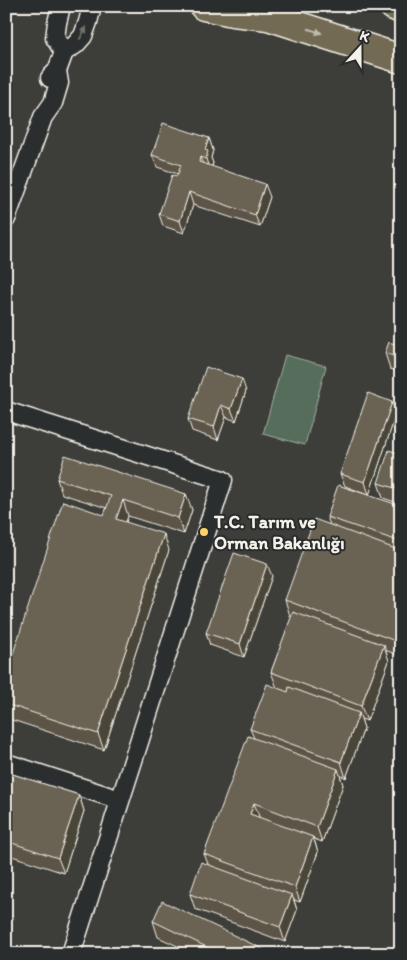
<svg xmlns="http://www.w3.org/2000/svg" width="407" height="960" viewBox="0 0 407 960" font-family="Itim,sans-serif">
	<style>
		.green { fill: #556d5a; stroke: #a4afa1 }
		.lines { fill: none; stroke-linecap: round; stroke-linejoin: round }
		.minor-casing { stroke: #f4f1e8; stroke-width: 21 }
		.trunk-casing { stroke: #f4f1e8; stroke-width: 31 }
		.minor { stroke: #2a2d2e; stroke-width: 18 }
		.trunk { stroke: #736b52; stroke-width: 28 }
		.wall { fill: #5b5447; stroke: #f4f1e8 }
		.shaded-wall { fill: #4a4539; stroke: #f4f1e8 }
		.building { fill: #6a6252; stroke: #f4f1e8 }
		.oneway { fill: #c0bbac }
		.oneway2 { fill: #71726f }
		.poi-dot { fill: #ffd166; stroke: #2a2d2e; stroke-width: 2 }
		.labels { text-anchor: middle; dominant-baseline: central; stroke-width: 4; stroke-linejoin: round; paint-order: stroke }
		.poi-label { font-size: 18px; font-weight: bold; fill: #f4f1e8; stroke: #2a2d2e; text-anchor: start }
	</style>
	<rect width="100%" height="100%" fill="#3d3d39"/>
	<filter id="ink" filterUnits="userSpaceOnUse"><feTurbulence type="fractalNoise" baseFrequency=".02" numOctaves="2"/><feDisplacementMap in="SourceGraphic" scale="10" xChannelSelector="R" yChannelSelector="G"/><feConvolveMatrix kernelMatrix="1 2 1 2 8 2 1 2 1" color-interpolation-filters="sRGB"/></filter>
	<g filter="url(#ink)">
		<path class="green" d="M285,355L326,366L305,445L263,434Z"/>
		<g class="lines">
			<defs>
				<path id="minor" d="M61,6L57,23L55,38L64,52
					M50,78L57,71L64,52L75,45L83,36L88,22L92,6
					M6,219L43,117L53,103L59,83L57,71
					M6,411L223,480L71,954
					M6,763L120,800"/>
				<path id="trunk" d="M204,6L233,12L268,16
					M250,6L268,16L401,59
					M394,6L401,9"/>
			</defs>
			<use href="#minor" class="minor-casing"/>
			<use href="#trunk" class="trunk-casing"/>
			<use href="#minor" class="minor"/>
			<use href="#trunk" class="trunk"/>
		</g>
		<path class="wall" d="M209,138L213,150L211,158L213,163L212,167L270,197L260,227L193,205L184,233L163,226L159,214L178,174L157,167L152,155Z
			M401,318V335L398,327Z
			M401,338V372L390,369L385,353L398,345Z
			M246,391L236,421L226,417L218,440L192,431L188,419Z
			M396,414L369,495L345,486L340,474Z
			M401,454V504L383,498L378,483Z
			M57,479L186,494L192,510L184,534L128,516L126,522L169,550L104,750L6,718V675L104,515L107,508L62,494Z
			M401,506V656L385,650L389,661L367,721L361,719L364,728L346,778L340,775L343,785L322,842L314,839L318,852L300,902L294,900L297,910L285,942L195,909L190,894L208,864L204,854L254,738L250,729L277,688L271,672L292,616H290L285,600L330,525L327,517Z
			M272,576L244,657L210,645L206,633Z
			M6,772L79,795L84,811L64,873L6,854Z
			M153,921L273,954H195L158,937Z"/>
		<path class="shaded-wall" d="M209,138L213,150L211,158L213,163L210,171L206,159L205,150Z
			M200,157L205,169L199,162Z
			M265,184L270,197L260,227L255,215Z
			M189,192L193,205L184,233L180,221Z
			M242,379L246,391L236,421L231,409Z
			M392,402L396,414L369,495L365,482Z
			M221,405L226,417L218,440L214,427Z
			M186,494L192,510L184,534L178,518Z
			M123,500L128,516L122,534L116,519Z
			M164,534L169,550L104,750L98,734Z
			M267,564L272,576L244,657L240,644Z
			M384,645L389,661L367,721L361,706Z
			M359,713L364,728L346,778L341,762Z
			M338,769L343,785L322,842L317,827Z
			M79,795L84,811L64,873L58,858Z
			M254,803L260,819L250,814Z
			M313,837L318,852L300,902L295,887Z
			M292,895L297,910L285,942L280,927Z"/>
		<path class="building" d="M163,123L209,138L205,150L208,151L206,159L200,157L199,162L265,184L255,215L189,192L180,221L159,214L172,175L177,176L181,165L152,155Z
			M401,318V328L398,327Z
			M401,338V359L385,353L389,342L398,345Z
			M206,367L242,379L231,409L221,405L214,427L188,419Z
			M368,393L392,402L365,482L340,474Z
			M389,450L401,454V490L378,483Z
			M65,455L186,494L178,518L123,500L116,519L164,534L98,734L6,704V675L63,501L104,515L111,496L57,479Z
			M338,485L401,506V542L327,517Z
			M314,519L401,551V643L285,600Z
			M234,553L267,564L240,644L206,633Z
			M293,612L384,645L361,706L271,672Z
			M267,684L288,692L289,687L359,713L341,762L250,729Z
			M248,736L338,769L317,827L254,803L250,814L313,837L295,887L204,854Z
			M6,772L79,795L58,858L6,841Z
			M201,862L292,895L280,927L190,894Z
			M162,901L273,954H221L153,921Z"/>
		<defs><path id="oneway-solid" d="M-6-.8H1V-3.2L6.5 0L1 3.2V.8H-6Z" transform="scale(1.25)"/></defs>
		<use class="oneway" href="#oneway-solid" transform="translate(315 31) rotate(18)"/>
		<use class="oneway2" href="#oneway-solid" transform="translate(83 33) rotate(-62)"/>
	</g>
	<circle class="poi-dot" cx="204" cy="532" r="5"/>
	<g class="labels">
		<g class="poi-label">
			<text x="214" y="522">T.C. Tarım ve<tspan x="214" dy="21">Orman Bakanlığı</tspan></text>
		</g>
	</g>
	<rect width="407" height="960" fill="none" stroke="#2a2d2e" stroke-width="25"/>
	<rect x="12" y="12" width="382" height="935" fill="none" stroke="#f4f1e8" stroke-width="2" filter="url(#ink)"/>
	<g transform="translate(360 48) rotate(21)" stroke="#2a2d2e" stroke-width="4" paint-order="stroke">
	<path d="M0-4L9 19L0 12L-9 19Z" fill="#f4f1e8"/>
	<text y="-8" font-size="14" font-weight="bold" text-anchor="middle" fill="#f4f1e8">K</text>
	</g>
</svg>
